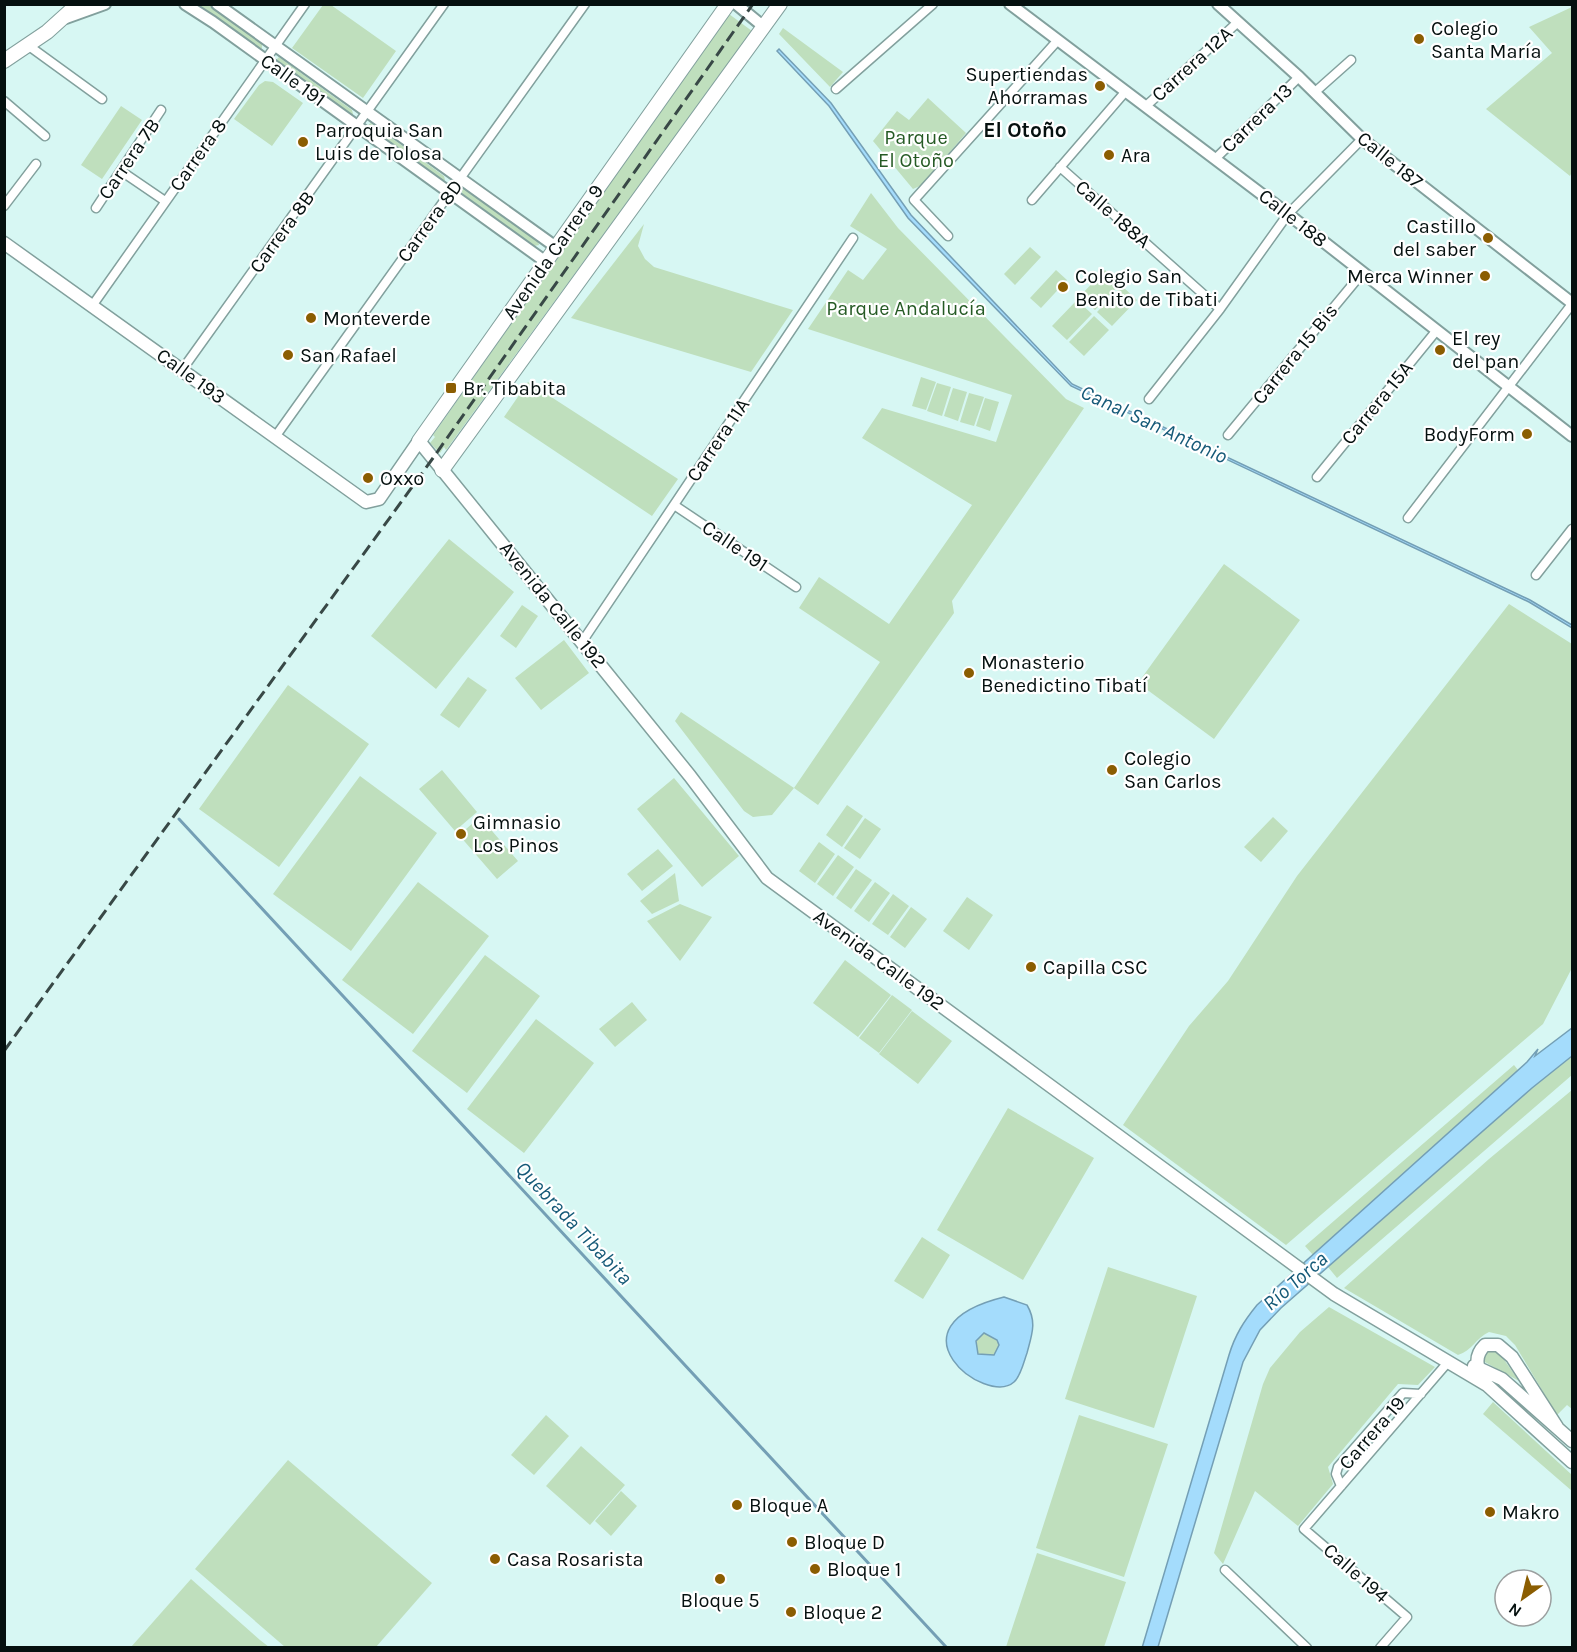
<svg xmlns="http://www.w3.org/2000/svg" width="1577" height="1652" viewBox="0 0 1577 1652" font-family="Karla,sans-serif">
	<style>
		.green { fill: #bfdfbd }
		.water { fill: #a4dcfc; stroke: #749fb5; stroke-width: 1.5; fill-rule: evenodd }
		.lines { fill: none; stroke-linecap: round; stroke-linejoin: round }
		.stream { stroke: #749fb5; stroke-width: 3 }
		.minor-casing { stroke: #82a09d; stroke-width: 11 }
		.tertiary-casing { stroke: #82a09d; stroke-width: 14 }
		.secondary-casing { stroke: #82a09d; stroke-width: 15 }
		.primary-casing { stroke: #82a09d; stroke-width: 16 }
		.minor { stroke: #fff; stroke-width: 8 }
		.tertiary { stroke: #fff; stroke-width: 10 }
		.secondary { stroke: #fff; stroke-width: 12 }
		.primary { stroke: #fff; stroke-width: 14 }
		.rail { stroke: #384846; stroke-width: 3; stroke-dasharray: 12 6; stroke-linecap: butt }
		.poi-dot { fill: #8b5d01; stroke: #fff; stroke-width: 2 }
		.labels { text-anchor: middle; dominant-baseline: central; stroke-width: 4.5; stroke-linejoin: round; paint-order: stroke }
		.poi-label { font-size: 20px; fill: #05100f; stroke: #fff; text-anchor: start }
		.street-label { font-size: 20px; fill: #05100f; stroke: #fff }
		.park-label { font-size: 20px; fill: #255a24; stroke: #fff }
		.neighbourhood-label { font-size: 21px; font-weight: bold; fill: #05100f; stroke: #fff }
		.water-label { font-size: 21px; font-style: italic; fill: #165a78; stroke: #fff }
	</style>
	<rect width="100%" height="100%" fill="#d7f7f3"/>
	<path class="green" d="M192,5H209L262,43V48L260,50Z
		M331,5L396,51L363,98L292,48L323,5Z
		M1572,7V172L1570,176L1486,109L1552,53L1529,27Z
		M729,14L752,31L446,450L444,447L440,453L430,443L435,437L433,435Z
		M783,28L843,72L830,87L779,34Z
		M279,57L352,110L353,114L351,116L278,63L276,60Z
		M265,81L273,82L303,103L272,146L234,119L259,85Z
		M928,98L966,133L922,185L913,189L873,141L897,111L909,120Z
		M121,106L142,120L102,179L81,165Z
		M371,123L444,176L445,180L442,181L370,129L368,125Z
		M464,188L538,241L539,245L534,246L463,194L461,191Z
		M871,193L898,228L1066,399L1084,408L952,601L954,613L818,805L794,788L772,815L753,817L744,811L675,721L681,712L794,788L880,662L799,608L819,577L889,624L972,505L862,438L882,408L996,442L1012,395L808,329L848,270L863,280L887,249L850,226Z
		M644,224L638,246L645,259L654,267L793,310L751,372L571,318Z
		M1030,247L1041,257L1015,285L1004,274Z
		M1056,270L1067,280L1041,308L1030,298Z
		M1105,270L1120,284L1095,310L1080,296Z
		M1122,286L1137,300L1112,326L1097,312Z
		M1077,300L1092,314L1067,340L1052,326Z
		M1094,316L1109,330L1084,356L1069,342Z
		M921,377L936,382L926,410L912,406Z
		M528,382L678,479L652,516L504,417Z
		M937,383L951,387L942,416L927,411Z
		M953,388L967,392L958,421L944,416Z
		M969,393L984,397L974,426L960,422Z
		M985,398L999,402L990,431L976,426Z
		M449,539L514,592L436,689L371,636Z
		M1224,564L1300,620L1214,739L1138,683Z
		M1509,604L1572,644V968L1543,1024L1286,1245L1123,1125L1189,1026L1228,981L1297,876Z
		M522,605L538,616L516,648L500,636Z
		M564,640L589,673L541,710L515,678Z
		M468,677L487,690L459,728L440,715Z
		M288,685L369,744L279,867L199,809Z
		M442,770L477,812L455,831L419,789Z
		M360,776L437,833L351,951L273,894Z
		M674,778L739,856L702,887L637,809Z
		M847,805L863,816L842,847L826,835Z
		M480,817L518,861L497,879L459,835Z
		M1273,817L1288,831L1261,862L1244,847Z
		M865,818L881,829L860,859L844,848Z
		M819,842L835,854L815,883L799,871Z
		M658,849L673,866L642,891L627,874Z
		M838,855L854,867L833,896L817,884Z
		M856,869L872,880L851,909L836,898Z
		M675,873L679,901L652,914L640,901Z
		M418,882L489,936L413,1034L342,980Z
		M875,882L890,893L869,922L854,911Z
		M893,894L909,906L888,935L872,924Z
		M967,897L993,915L969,950L943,931Z
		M680,904L712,917L680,961L647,921Z
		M911,907L927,919L905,948L890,937Z
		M485,955L540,996L467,1093L412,1051Z
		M845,960L891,995L858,1037L813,1003Z
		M892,995L912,1010L879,1053L859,1038Z
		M632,1002L647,1020L615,1047L599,1029Z
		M912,1011L952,1041L918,1084L879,1054Z
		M536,1019L594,1063L524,1153L467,1109Z
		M1572,1056V1075L1337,1278L1328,1267L1532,1088Z
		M1514,1065L1518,1070L1313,1255L1305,1246Z
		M1572,1090V1409L1567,1405L1557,1415L1515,1345L1506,1336L1489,1332C1476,1338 1472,1351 1458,1355L1344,1288L1489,1159Z
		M1008,1108L1094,1158L1023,1280L937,1230Z
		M922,1237L950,1255L923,1299L894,1281Z
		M1108,1267L1197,1296L1154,1428L1065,1399Z
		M1329,1307L1435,1367L1418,1385L1398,1384L1328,1467L1333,1484L1298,1526L1255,1491L1223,1564L1214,1553L1263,1384L1270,1368L1300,1332Z
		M975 1345a12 12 0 1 1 24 0a12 12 0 1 1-24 0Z
		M1487,1349L1498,1351L1519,1381L1483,1361V1353Z
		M1493,1402L1572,1475V1491L1483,1414Z
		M546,1415L569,1436L534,1475L511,1455Z
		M1079,1415L1168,1444L1124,1577L1036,1548Z
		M581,1446L625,1485L590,1525L546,1486Z
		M288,1460L432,1583L376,1647H285L195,1569Z
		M621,1491L637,1506L611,1536L595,1521Z
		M1037,1553L1126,1582L1104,1647H1006Z
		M191,1579L260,1640L269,1647H131Z"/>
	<path class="water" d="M779,49L831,103L911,215L1072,384L1530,600L1572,625V628L1529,602L1071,386L908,218L829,106L777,51Z
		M1572,1028V1056L1532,1088L1281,1308L1260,1330L1243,1362L1158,1647L1142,1648L1229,1355C1235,1335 1244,1321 1257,1305L1527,1062L1538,1049L1535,1056Z
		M1004,1297L1027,1305C1037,1322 1032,1334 1027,1353C1024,1361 1021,1376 1014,1382C986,1407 883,1327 1004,1297ZM984,1333L997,1340L999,1345L994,1355L978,1354L976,1341Z"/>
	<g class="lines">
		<path class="stream" d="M179,819L947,1648"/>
		<defs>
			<path id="minor" d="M29,46L102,99
				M836,89L933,4
				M1315,92L1351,60
				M4,101L45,136
				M1146,106L1238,22
				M1215,159L1299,77
				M1060,167L1220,309
				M121,171L165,201
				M1032,200L1126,91
				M4,206L36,164
				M96,208L161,110
				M948,236L914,200L1058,40
				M92,306L305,4
				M182,370L444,4
				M1149,399L1220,309L1288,214L1362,139
				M1228,435L1363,272
				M275,437L585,4
				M1317,477L1437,330
				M674,505L796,587
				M1408,518L1572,304
				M1536,575L1572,529
				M582,642L853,238
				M1341,1486L1336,1474L1338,1467L1403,1393L1421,1394
				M1225,1570L1307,1648
				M1380,1648L1407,1617L1304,1529L1449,1361"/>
			<path id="tertiary" d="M185,4L213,22L546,262
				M217,4L556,247
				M736,4L764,27
				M1010,4L1288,214L1572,436
				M1218,4L1299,77L1362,139L1572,303
				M66,18L105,4"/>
			<path id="secondary" d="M4,243L366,502L379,499L419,441L690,776L767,878L1334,1294L1487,1385L1572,1462
				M1474,1366L1502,1379L1572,1441
				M1486,1383C1478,1369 1472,1358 1485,1345H1498L1512,1357L1557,1427"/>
			<path id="primary" d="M4,61L47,32L78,4
				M419,441L728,4
				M442,470L780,4"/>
		</defs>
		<use href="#minor" class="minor-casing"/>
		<use href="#tertiary" class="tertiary-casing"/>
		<use href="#secondary" class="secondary-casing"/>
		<use href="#primary" class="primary-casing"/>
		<use href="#minor" class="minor"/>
		<use href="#tertiary" class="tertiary"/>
		<use href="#secondary" class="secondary"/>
		<use href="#primary" class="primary"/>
		<path class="rail" d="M4,1051L433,458L753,4"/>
	</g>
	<g class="poi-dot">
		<circle cx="1419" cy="39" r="6"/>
		<circle cx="1100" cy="86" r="6"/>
		<circle cx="303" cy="142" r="6"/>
		<circle cx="1109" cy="155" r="6"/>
		<circle cx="1488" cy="238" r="6"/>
		<circle cx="1485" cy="276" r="6"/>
		<circle cx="1063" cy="287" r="6"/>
		<circle cx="311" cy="318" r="6"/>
		<circle cx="1440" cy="350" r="6"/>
		<circle cx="288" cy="355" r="6"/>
		<rect x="445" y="382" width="12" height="12" rx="3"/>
		<circle cx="1527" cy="434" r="6"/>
		<circle cx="368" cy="478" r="6"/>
		<circle cx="969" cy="673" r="6"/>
		<circle cx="1112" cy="770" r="6"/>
		<circle cx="461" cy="834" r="6"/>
		<circle cx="1031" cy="967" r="6"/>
		<circle cx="737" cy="1505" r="6"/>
		<circle cx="1490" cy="1512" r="6"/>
		<circle cx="792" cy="1542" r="6"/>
		<circle cx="495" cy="1559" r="6"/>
		<circle cx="815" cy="1569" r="6"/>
		<circle cx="720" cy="1579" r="6"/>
		<circle cx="791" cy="1612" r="6"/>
	</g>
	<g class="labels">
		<g class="poi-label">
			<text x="1431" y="28">Colegio<tspan x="1431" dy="23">Santa María</tspan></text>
			<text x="1088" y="74" text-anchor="end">Supertiendas<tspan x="1088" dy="23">Ahorramas</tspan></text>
			<text x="315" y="130">Parroquia San<tspan x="315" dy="23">Luis de Tolosa</tspan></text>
			<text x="1121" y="155">Ara</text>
			<text x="1476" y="226" text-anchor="end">Castillo<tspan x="1476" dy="23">del saber</tspan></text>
			<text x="1075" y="276">Colegio San<tspan x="1075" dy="23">Benito de Tibati</tspan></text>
			<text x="1473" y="276" text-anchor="end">Merca Winner</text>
			<text x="323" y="318">Monteverde</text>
			<text x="1452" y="338">El rey<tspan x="1452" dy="23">del pan</tspan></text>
			<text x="300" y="355">San Rafael</text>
			<text x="463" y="388">Br. Tibabita</text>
			<text x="1515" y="434" text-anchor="end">BodyForm</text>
			<text x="380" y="478">Oxxo</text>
			<text x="981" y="662">Monasterio<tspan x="981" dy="23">Benedictino Tibatí</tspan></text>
			<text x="1124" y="758">Colegio<tspan x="1124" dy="23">San Carlos</tspan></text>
			<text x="473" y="822">Gimnasio<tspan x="473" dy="23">Los Pinos</tspan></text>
			<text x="1043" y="967">Capilla CSC</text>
			<text x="749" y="1505">Bloque A</text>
			<text x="1502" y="1512">Makro</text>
			<text x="804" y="1542">Bloque D</text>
			<text x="507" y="1559">Casa Rosarista</text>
			<text x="827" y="1569">Bloque 1</text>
			<text x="720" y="1600" text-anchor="middle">Bloque 5</text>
			<text x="803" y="1612">Bloque 2</text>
		</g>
		<g class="street-label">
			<text transform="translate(1192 64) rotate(-42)">Carrera 12A</text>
			<text transform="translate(293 80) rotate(36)">Calle 191</text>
			<text transform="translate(1257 118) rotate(-44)">Carrera 13</text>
			<text transform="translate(198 155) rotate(-55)">Carrera 8</text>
			<text transform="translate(129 159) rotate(-56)">Carrera 7B</text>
			<text transform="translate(1390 160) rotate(39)">Calle 187</text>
			<text transform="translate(1113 214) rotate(41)">Calle 188A</text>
			<text transform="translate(1293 218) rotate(38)">Calle 188</text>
			<text transform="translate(430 221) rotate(-54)">Carrera 8D</text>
			<text transform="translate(282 232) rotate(-54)">Carrera 8B</text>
			<text transform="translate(553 252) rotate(-55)">Avenida Carrera 9</text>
			<text transform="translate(1295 354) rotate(-51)">Carrera 15 Bis</text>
			<text transform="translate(191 376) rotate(36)">Calle 193</text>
			<text transform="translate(1377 403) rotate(-51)">Carrera 15A</text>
			<text transform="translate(718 440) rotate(-56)">Carrera 11A</text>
			<text transform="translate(735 546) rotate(34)">Calle 191</text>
			<text transform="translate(553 605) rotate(51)">Avenida Calle 192</text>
			<text transform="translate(879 960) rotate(36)">Avenida Calle 192</text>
			<text transform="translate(1372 1433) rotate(-49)">Carrera 19</text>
			<text transform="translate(1356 1573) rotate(41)">Calle 194</text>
		</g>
		<g class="park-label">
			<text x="916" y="137">Parque<tspan x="916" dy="23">El Otoño</tspan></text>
			<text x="906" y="308">Parque Andalucía</text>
		</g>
		<g class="neighbourhood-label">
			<text x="1025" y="130">El Otoño</text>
		</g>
		<g class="water-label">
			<text transform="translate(1154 424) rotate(25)">Canal San Antonio</text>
			<text transform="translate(574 1223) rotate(47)">Quebrada Tibabita</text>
			<text transform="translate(1295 1281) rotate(-41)">Río Torca</text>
		</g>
	</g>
	<rect width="1577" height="1652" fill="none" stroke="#05100f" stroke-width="12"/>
	<g transform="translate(1523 1598) rotate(214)"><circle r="28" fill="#ffffff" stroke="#9b9f9f" stroke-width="1.5"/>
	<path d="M0-4.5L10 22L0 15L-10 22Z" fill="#8b5d01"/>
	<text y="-9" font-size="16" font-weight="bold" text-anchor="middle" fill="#05100f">N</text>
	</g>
</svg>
